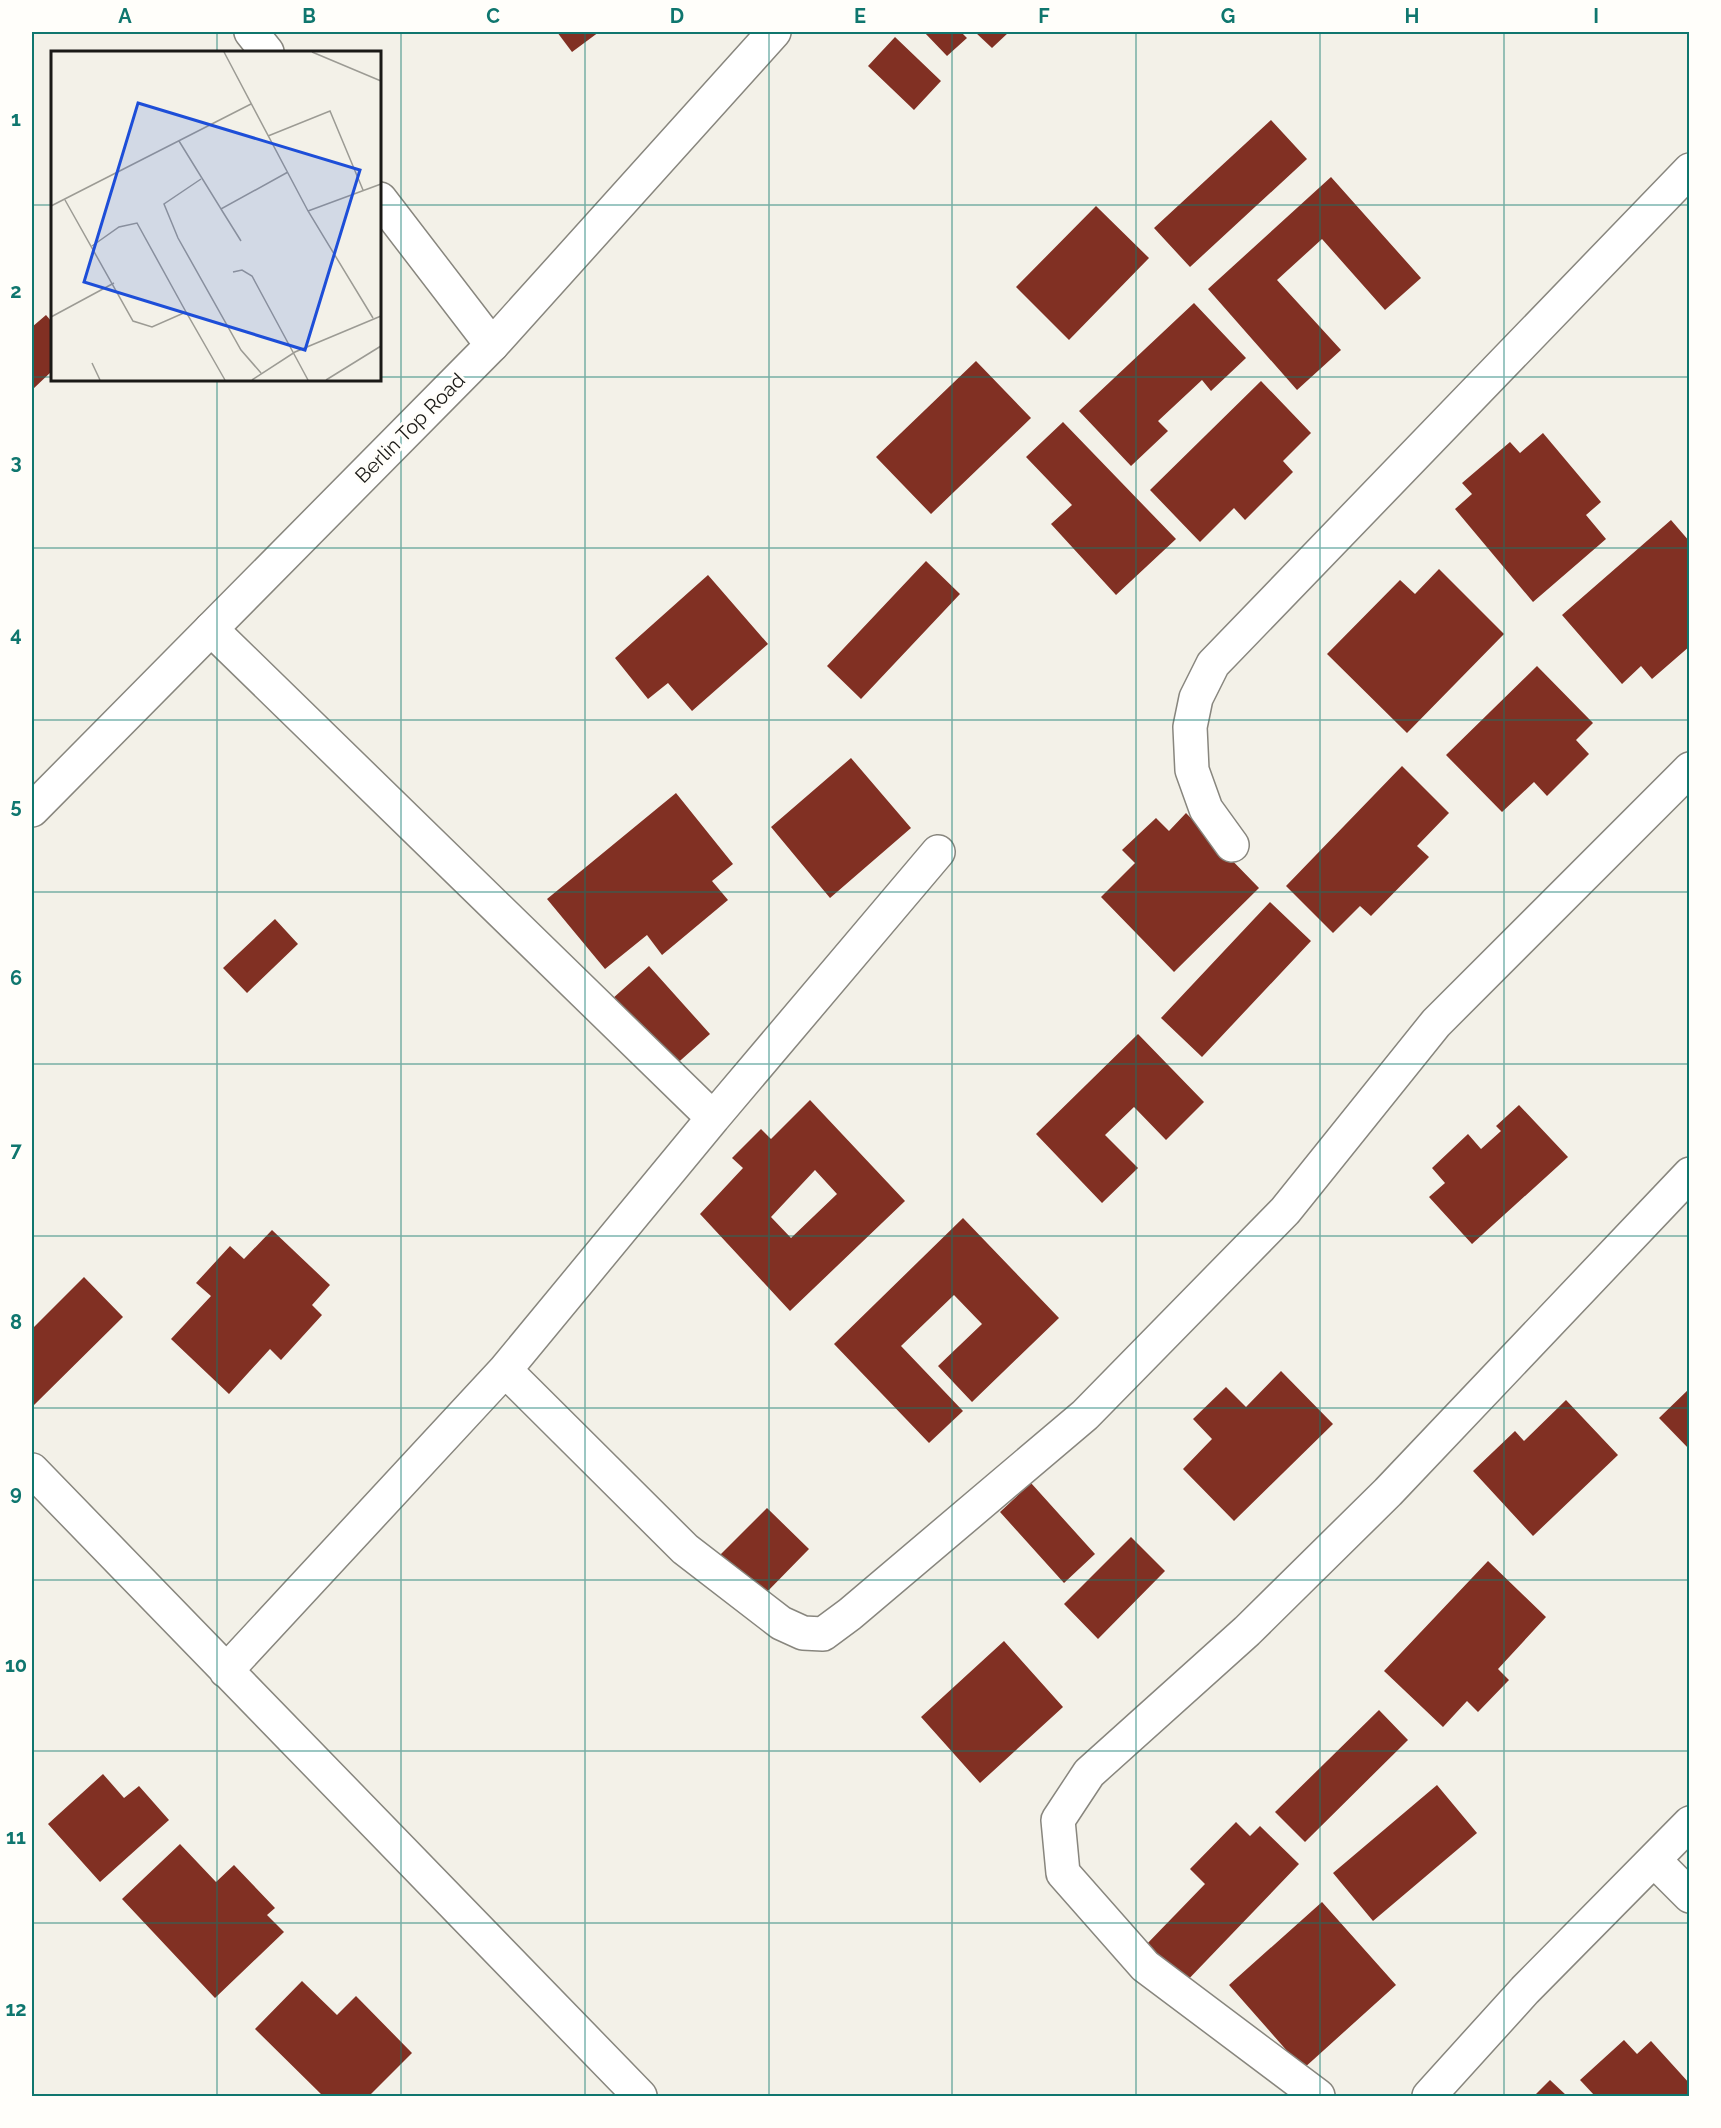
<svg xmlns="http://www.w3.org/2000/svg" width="1721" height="2128" viewBox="0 0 1721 2128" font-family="Raleway,sans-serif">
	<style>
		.building { fill: #813023; fill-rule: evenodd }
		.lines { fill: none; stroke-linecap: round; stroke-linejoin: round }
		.street-casing { stroke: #88867e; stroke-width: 36 }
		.secondary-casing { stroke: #88867e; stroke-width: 36 }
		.street { stroke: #fff; stroke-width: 33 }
		.secondary { stroke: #fff; stroke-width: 33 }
		.grid { fill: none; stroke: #0f766e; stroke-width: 1.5; stroke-opacity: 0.55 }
		.labels { text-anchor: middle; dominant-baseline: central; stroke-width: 6; stroke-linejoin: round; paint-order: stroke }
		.street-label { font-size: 20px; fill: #1a1916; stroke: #fffefa }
		.inset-road { fill: none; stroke: #9c9b94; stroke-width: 1.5 }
		.view { fill: #1d4ed8; fill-opacity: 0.15; stroke: #1d4ed8; stroke-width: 3 }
		.inset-edge { fill: none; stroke: #1a1916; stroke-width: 3 }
		.neatline { fill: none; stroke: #0f766e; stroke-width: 2 }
		.grid-label { font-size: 20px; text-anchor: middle; font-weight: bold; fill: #0f766e }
	</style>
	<rect width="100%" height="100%" fill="#f3f1e8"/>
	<path class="building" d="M557,32H599L572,52Z
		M924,32H961L967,38L947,56Z
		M975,32H1009L992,48Z
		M895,37L941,81L914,110L868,66Z
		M1271,120L1307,159L1190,267L1154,228Z
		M1331,177L1421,278L1385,310L1322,239L1277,280L1341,350L1297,390L1208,289Z
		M1096,206L1149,258L1069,340L1016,287Z
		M1194,303L1246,358L1211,391L1202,380L1158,421L1168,431L1131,466L1079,411Z
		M46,315L52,322V371L32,390V327Z
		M976,361L1031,418L931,514L876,457Z
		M1261,381L1311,433L1283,461L1293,472L1245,520L1234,508L1200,542L1150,490Z
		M1063,422L1176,539L1116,595L1051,524L1072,505L1026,457Z
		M1543,433L1601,502L1586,515L1606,539L1533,602L1455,509L1472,494L1462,483L1510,442L1520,453Z
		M1671,520L1690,542V646L1652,679L1641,666L1622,684L1562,615Z
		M926,561L960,594L861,699L827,666Z
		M1439,569L1504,634L1407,733L1327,654L1400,580L1415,594Z
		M708,575L768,644L692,711L668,683L648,699L615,658Z
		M1537,666L1593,723L1576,740L1589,754L1547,796L1534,782L1502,812L1446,755Z
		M851,758L911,828L830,898L771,827Z
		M1402,766L1449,813L1417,846L1429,857L1371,916L1360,906L1333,933L1286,886Z
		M676,793L733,864L712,881L728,900L662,955L647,935L605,969L547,899Z
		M1186,813L1259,888L1174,972L1101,897L1135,863L1122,850L1156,818L1169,831Z
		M1270,902L1311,941L1202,1057L1161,1018Z
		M275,919L298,944L247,993L223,968Z
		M649,966L710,1034L672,1068L612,999Z
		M1138,1034L1204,1102L1166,1140L1134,1107L1105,1135L1138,1168L1102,1203L1036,1134Z
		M810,1100L905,1201L790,1311L700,1214L743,1168L732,1158L761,1129L771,1139ZM815,1170L837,1194L791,1238L771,1217Z
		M1519,1105L1568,1157L1472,1244L1429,1197L1445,1183L1432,1168L1468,1134L1481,1149L1501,1131L1496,1126Z
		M963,1218L1059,1318L972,1402L938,1366L982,1324L954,1295L901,1346L963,1411L929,1443L834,1344Z
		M272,1230L330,1285L312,1305L322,1315L281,1360L270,1349L229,1394L171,1339L211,1296L196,1283L230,1246L244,1259Z
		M84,1277L123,1317L32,1407V1329Z
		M1281,1371L1333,1424L1234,1521L1183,1469L1212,1439L1193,1419L1226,1387L1246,1407Z
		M1690,1388V1450L1659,1418Z
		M1566,1400L1618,1455L1533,1536L1473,1471L1515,1431L1524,1441Z
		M1031,1483L1095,1554L1064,1583L1000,1512Z
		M767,1508L809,1549L760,1599L718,1557Z
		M1131,1537L1165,1571L1098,1639L1064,1604Z
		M1488,1561L1546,1617L1498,1669L1509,1680L1478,1712L1467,1701L1443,1727L1384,1671Z
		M1004,1641L1063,1707L980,1783L921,1717Z
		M1379,1710L1408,1740L1305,1842L1275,1812Z
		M103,1774L124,1798L139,1786L169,1820L100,1882L48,1824Z
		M1437,1785L1477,1833L1373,1921L1333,1873Z
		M1236,1822L1250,1836L1260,1826L1299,1864L1182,1986L1143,1948L1205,1884L1190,1869Z
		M180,1844L216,1882L234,1865L275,1908L267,1915L284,1932L215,1998L122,1899Z
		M1322,1902L1396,1985L1303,2069L1229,1985Z
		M302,1981L337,2015L356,1996L412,2053L369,2096H323L255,2029Z
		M1624,2040L1637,2054L1651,2041L1690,2084V2096H1595L1580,2080Z
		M1550,2080L1567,2096H1534Z"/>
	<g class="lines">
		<defs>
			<path id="street" d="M251,32L267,52
				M380,199L492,345
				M211,629L713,1118L505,1370L226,1671
				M1232,845L1206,809L1192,770L1190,727L1196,698L1213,664L1690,170
				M713,1118L938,852
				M505,1370L685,1549L781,1623L803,1633L823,1634L850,1614L1085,1415L1285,1211L1436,1023L1690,769
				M32,1470L640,2096
				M1654,1860L1690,1896
				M1318,2096L1145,1966L1063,1873L1058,1820L1089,1773L1247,1631L1388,1492L1690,1174
				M1429,2096L1525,1990L1690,1823"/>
			<path id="secondary" d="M32,810L492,345L774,32"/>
		</defs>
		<use href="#street" class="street-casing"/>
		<use href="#secondary" class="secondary-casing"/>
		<use href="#street" class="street"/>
		<use href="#secondary" class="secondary"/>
	</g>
	<path class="grid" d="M217,32V52M401,32V2096M585,32V2096M769,32V2096M952,32V2096M1136,32V2096M1320,32V2096M1504,32V2096M32,205H52M380,205H1690M32,377H52M380,377H1690M217,380V2096M32,548H1690M32,720H1690M32,892H1690M32,1064H1690M32,1236H1690M32,1408H1690M32,1580H1690M32,1751H1690M32,1923H1690"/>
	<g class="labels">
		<g class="street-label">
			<text transform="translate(410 428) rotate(-45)">Berlin Top Road</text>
		</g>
	</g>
	<g transform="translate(51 51)">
		<rect width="330" height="330" fill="#f3f1e8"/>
		<path class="inset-road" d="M173,1L257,160L322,267M261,1L330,30M217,85L279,60L312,139M128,90L170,158L237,121M150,128L113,153L127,187L190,299L210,322M14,149L82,270L101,276L135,261L174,329M0,155L200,53M170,158L190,190M257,160L330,133M41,195L68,176L86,172L135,261M182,221L191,219L201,225L257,329M0,266L63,232M41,312L49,329M201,329L244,301L330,265M275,329L330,295"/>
		<path class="view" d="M87,52L309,119L254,299L33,231Z"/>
		<rect width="330" height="330" class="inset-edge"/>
	</g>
	<rect width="1721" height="2128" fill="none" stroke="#fffefa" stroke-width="66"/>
	<rect x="33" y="33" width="1655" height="2062" class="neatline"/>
	<g class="grid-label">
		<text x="125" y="23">A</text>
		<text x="309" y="23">B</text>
		<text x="493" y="23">C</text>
		<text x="677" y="23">D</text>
		<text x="860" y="23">E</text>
		<text x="1044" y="23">F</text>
		<text x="1228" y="23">G</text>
		<text x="1412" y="23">H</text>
		<text x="1596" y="23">I</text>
		<text x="16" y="126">1</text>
		<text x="16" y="298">2</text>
		<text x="16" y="469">3</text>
		<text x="16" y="641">4</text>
		<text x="16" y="813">5</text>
		<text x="16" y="985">6</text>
		<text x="16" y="1157">7</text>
		<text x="16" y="1329">8</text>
		<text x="16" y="1500">9</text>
		<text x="16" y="1672">10</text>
		<text x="16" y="1844">11</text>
		<text x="16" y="2016">12</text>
	</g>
</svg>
